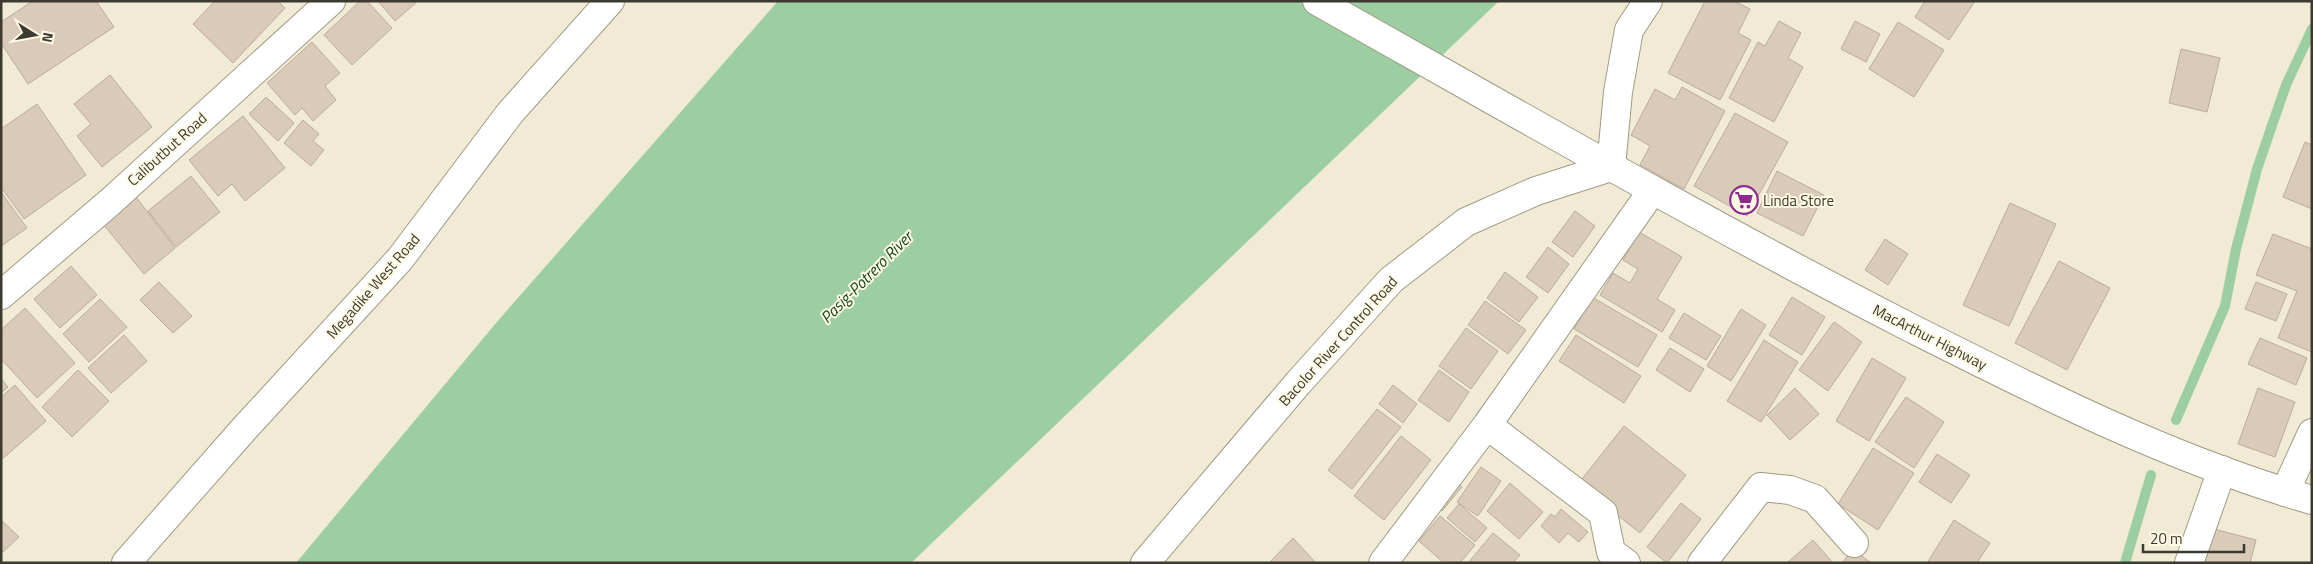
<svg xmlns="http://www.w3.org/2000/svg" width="2313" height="564" viewBox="0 0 2313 564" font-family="'Titillium Web',sans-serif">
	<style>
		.water { fill: #9ccea1 }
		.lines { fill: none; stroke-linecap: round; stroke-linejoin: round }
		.stream { stroke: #9ccea1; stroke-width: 10 }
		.building { fill: #dacbb9; stroke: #bbab9b }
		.street-casing { stroke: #9f9b86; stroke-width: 30 }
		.secondary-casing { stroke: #9f9b86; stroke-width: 30 }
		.street { stroke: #fff; stroke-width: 28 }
		.secondary { stroke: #fff; stroke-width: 28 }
		.labels { text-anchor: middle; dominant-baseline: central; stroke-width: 4; stroke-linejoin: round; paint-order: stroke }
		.street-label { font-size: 15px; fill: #3c3a31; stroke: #fef9e3 }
		.poi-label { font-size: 15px; fill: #3c3a31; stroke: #fef9e3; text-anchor: start }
		.water-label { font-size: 16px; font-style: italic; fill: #0f461c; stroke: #fef9e3 }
	</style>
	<rect width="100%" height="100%" fill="#f1ebd5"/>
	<path class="water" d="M778,1H1499L911,563H296L496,323Z"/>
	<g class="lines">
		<path class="stream" d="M2176,420L2225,306L2236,249L2257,169L2286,85L2312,29
			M2125,563L2151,475"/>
	</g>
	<path class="building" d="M33,1H96L114,27L28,84L1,43V22Z
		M215,1H278L285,8L233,63L193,24Z
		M360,1H367L392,28L352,65L324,35Z
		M378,1H418L395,21Z
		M1705,1H1734L1750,9L1738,33L1751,40L1720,100L1668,73Z
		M1925,1H1975L1949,40L1915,17Z
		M1779,21L1801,33L1788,58L1803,67L1774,122L1729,98L1758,42L1765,46Z
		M1855,21L1880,34L1866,62L1841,49Z
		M1898,22L1944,50L1914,97L1869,69Z
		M312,42L340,73L325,86L336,100L313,121L302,108L295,115L267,83Z
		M2181,49L2220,58L2207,112L2169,103Z
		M110,75L152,127L102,167L77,136L91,124L74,104Z
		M1682,87L1725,111L1684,189L1640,165L1650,146L1631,135L1655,89L1675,100Z
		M266,97L294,123L278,141L249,114Z
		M37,104L86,175L24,219L1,187V129Z
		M1735,113L1788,142L1747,216L1694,186Z
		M243,116L285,168L245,201L232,184L218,196L189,160Z
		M303,120L319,134L313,141L324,150L311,166L284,143Z
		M2305,142L2312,145V209L2283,197Z
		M1777,171L1824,195L1803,236L1757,213Z
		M191,176L220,212L176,247L148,211Z
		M1,192L27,228L1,246Z
		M136,197L175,248L144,274L103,224Z
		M2010,203L2056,224L2009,326L1963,305Z
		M1575,211L1595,226L1573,257L1552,242Z
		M1639,232L1682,257L1657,299L1675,310L1662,332L1600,295L1613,273L1630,283L1638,269L1623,260Z
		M2273,234L2312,249V352L2278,338L2297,291L2256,275Z
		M1885,239L1908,254L1888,285L1865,270Z
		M1548,247L1569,264L1548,293L1526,277Z
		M2059,261L2110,288L2067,370L2015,343Z
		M71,266L97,295L60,328L34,299Z
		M1505,272L1538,297L1519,322L1487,298Z
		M159,282L192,316L173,333L140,300Z
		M2256,282L2287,294L2276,321L2245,309Z
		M1592,297L1657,335L1638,367L1574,329Z
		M1792,297L1825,317L1802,355L1769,335Z
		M100,299L127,327L89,362L63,334Z
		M1485,301L1526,330L1508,354L1468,325Z
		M25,308L75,363L37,398L1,359V330Z
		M1741,309L1766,325L1731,381L1707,366Z
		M1684,313L1721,336L1706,360L1669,338Z
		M1834,322L1862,342L1828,391L1799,370Z
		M1466,328L1498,351L1471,389L1439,366Z
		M124,335L147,361L111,393L88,368Z
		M1576,335L1641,376L1624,403L1559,361Z
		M2260,338L2307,358L2296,385L2248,364Z
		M1764,340L1798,362L1761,422L1727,401Z
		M1670,348L1704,369L1690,392L1656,370Z
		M1872,358L1906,378L1869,441L1836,421Z
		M78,370L109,401L72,437L42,407Z
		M1439,370L1469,392L1449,422L1418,400Z
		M1,379L8,387L1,393Z
		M15,385L46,421L1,460V397Z
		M1393,385L1417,404L1403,423L1379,404Z
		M1795,388L1819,414L1790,440L1767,415Z
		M2258,388L2295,402L2275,457L2238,444Z
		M1906,397L1944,422L1914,468L1875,442Z
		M1377,409L1401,427L1352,489L1328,470Z
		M1624,426L1686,475L1640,533L1578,484Z
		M1401,436L1431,460L1384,520L1354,496Z
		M1873,448L1914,473L1878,530L1838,504Z
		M1937,454L1970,475L1951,503L1919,482Z
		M1481,467L1501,481L1478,516L1457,502Z
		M1456,481L1462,487L1442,511L1435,506Z
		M1510,483L1543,512L1519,539L1487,511Z
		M1681,503L1701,519L1667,563L1647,547Z
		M1459,504L1487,528L1475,542L1447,518Z
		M1561,509L1588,532L1579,542L1568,533L1559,543L1541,526L1551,514L1555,517Z
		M1440,516L1475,545L1460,563H1444L1419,541Z
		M1,520L19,537L3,552L1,550Z
		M1954,520L1990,543L1977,563H1927Z
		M2210,528L2256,540L2250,563H2200Z
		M1493,533L1520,555L1513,563H1468Z
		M1293,538L1316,563H1269Z
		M1813,540L1833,563H1787Z
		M1853,549L1871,563H1842Z"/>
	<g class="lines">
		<defs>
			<path id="street" d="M1487,425L1603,513L1611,552L1626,563
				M2285,492L2312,433
				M1383,563L1487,425L1652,191
				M1702,563L1761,487L1790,490L1815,499L1854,543
				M2189,563L2222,470"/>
			<path id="secondary" d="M1317,1C1514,112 1710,225 1911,328C2040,393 2172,460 2312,500
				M1,295L109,203L331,1
				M126,563L244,429L400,259L510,113L610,1
				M1145,563L1299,382L1391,280L1466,222L1536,191L1611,167L1618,92L1629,30L1648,1"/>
		</defs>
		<use href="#street" class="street-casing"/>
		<use href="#secondary" class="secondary-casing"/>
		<use href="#street" class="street"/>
		<use href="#secondary" class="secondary"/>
	</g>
	<defs>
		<symbol id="supermarket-ring" viewBox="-11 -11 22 22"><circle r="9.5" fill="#fef9e3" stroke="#8d2a92" stroke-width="1.5"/><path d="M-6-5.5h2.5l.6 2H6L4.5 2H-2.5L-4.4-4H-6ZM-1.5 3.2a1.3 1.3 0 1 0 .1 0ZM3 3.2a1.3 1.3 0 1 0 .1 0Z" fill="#8d2a92"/></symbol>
	</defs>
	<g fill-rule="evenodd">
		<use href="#supermarket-ring" x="1728" y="184" width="32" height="32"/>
	</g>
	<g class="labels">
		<g class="street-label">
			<text transform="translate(167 149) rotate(-42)">Calibutbut Road</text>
			<text transform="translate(373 286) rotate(-49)">Megadike West Road</text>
			<text transform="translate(1930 337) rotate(27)">MacArthur Highway</text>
			<text transform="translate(1338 341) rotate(-48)">Bacolor River Control Road</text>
		</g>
		<g class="poi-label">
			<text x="1763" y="200">Linda Store</text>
		</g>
		<g class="water-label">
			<text transform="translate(866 277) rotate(-45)">Pasig-Potrero River</text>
		</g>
	</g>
	<rect width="2313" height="564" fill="none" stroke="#3c3a31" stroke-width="5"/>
	<g transform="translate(35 35) rotate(101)" stroke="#fef9e3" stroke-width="4" paint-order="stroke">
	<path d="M0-4L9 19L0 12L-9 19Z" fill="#3c3a31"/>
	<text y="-8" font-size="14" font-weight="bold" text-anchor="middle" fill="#3c3a31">N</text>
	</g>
	<path d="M2143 544v8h101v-8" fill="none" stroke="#3c3a31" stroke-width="2.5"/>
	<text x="2150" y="544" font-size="15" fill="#3c3a31" stroke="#fef9e3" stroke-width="4" paint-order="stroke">20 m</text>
</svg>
